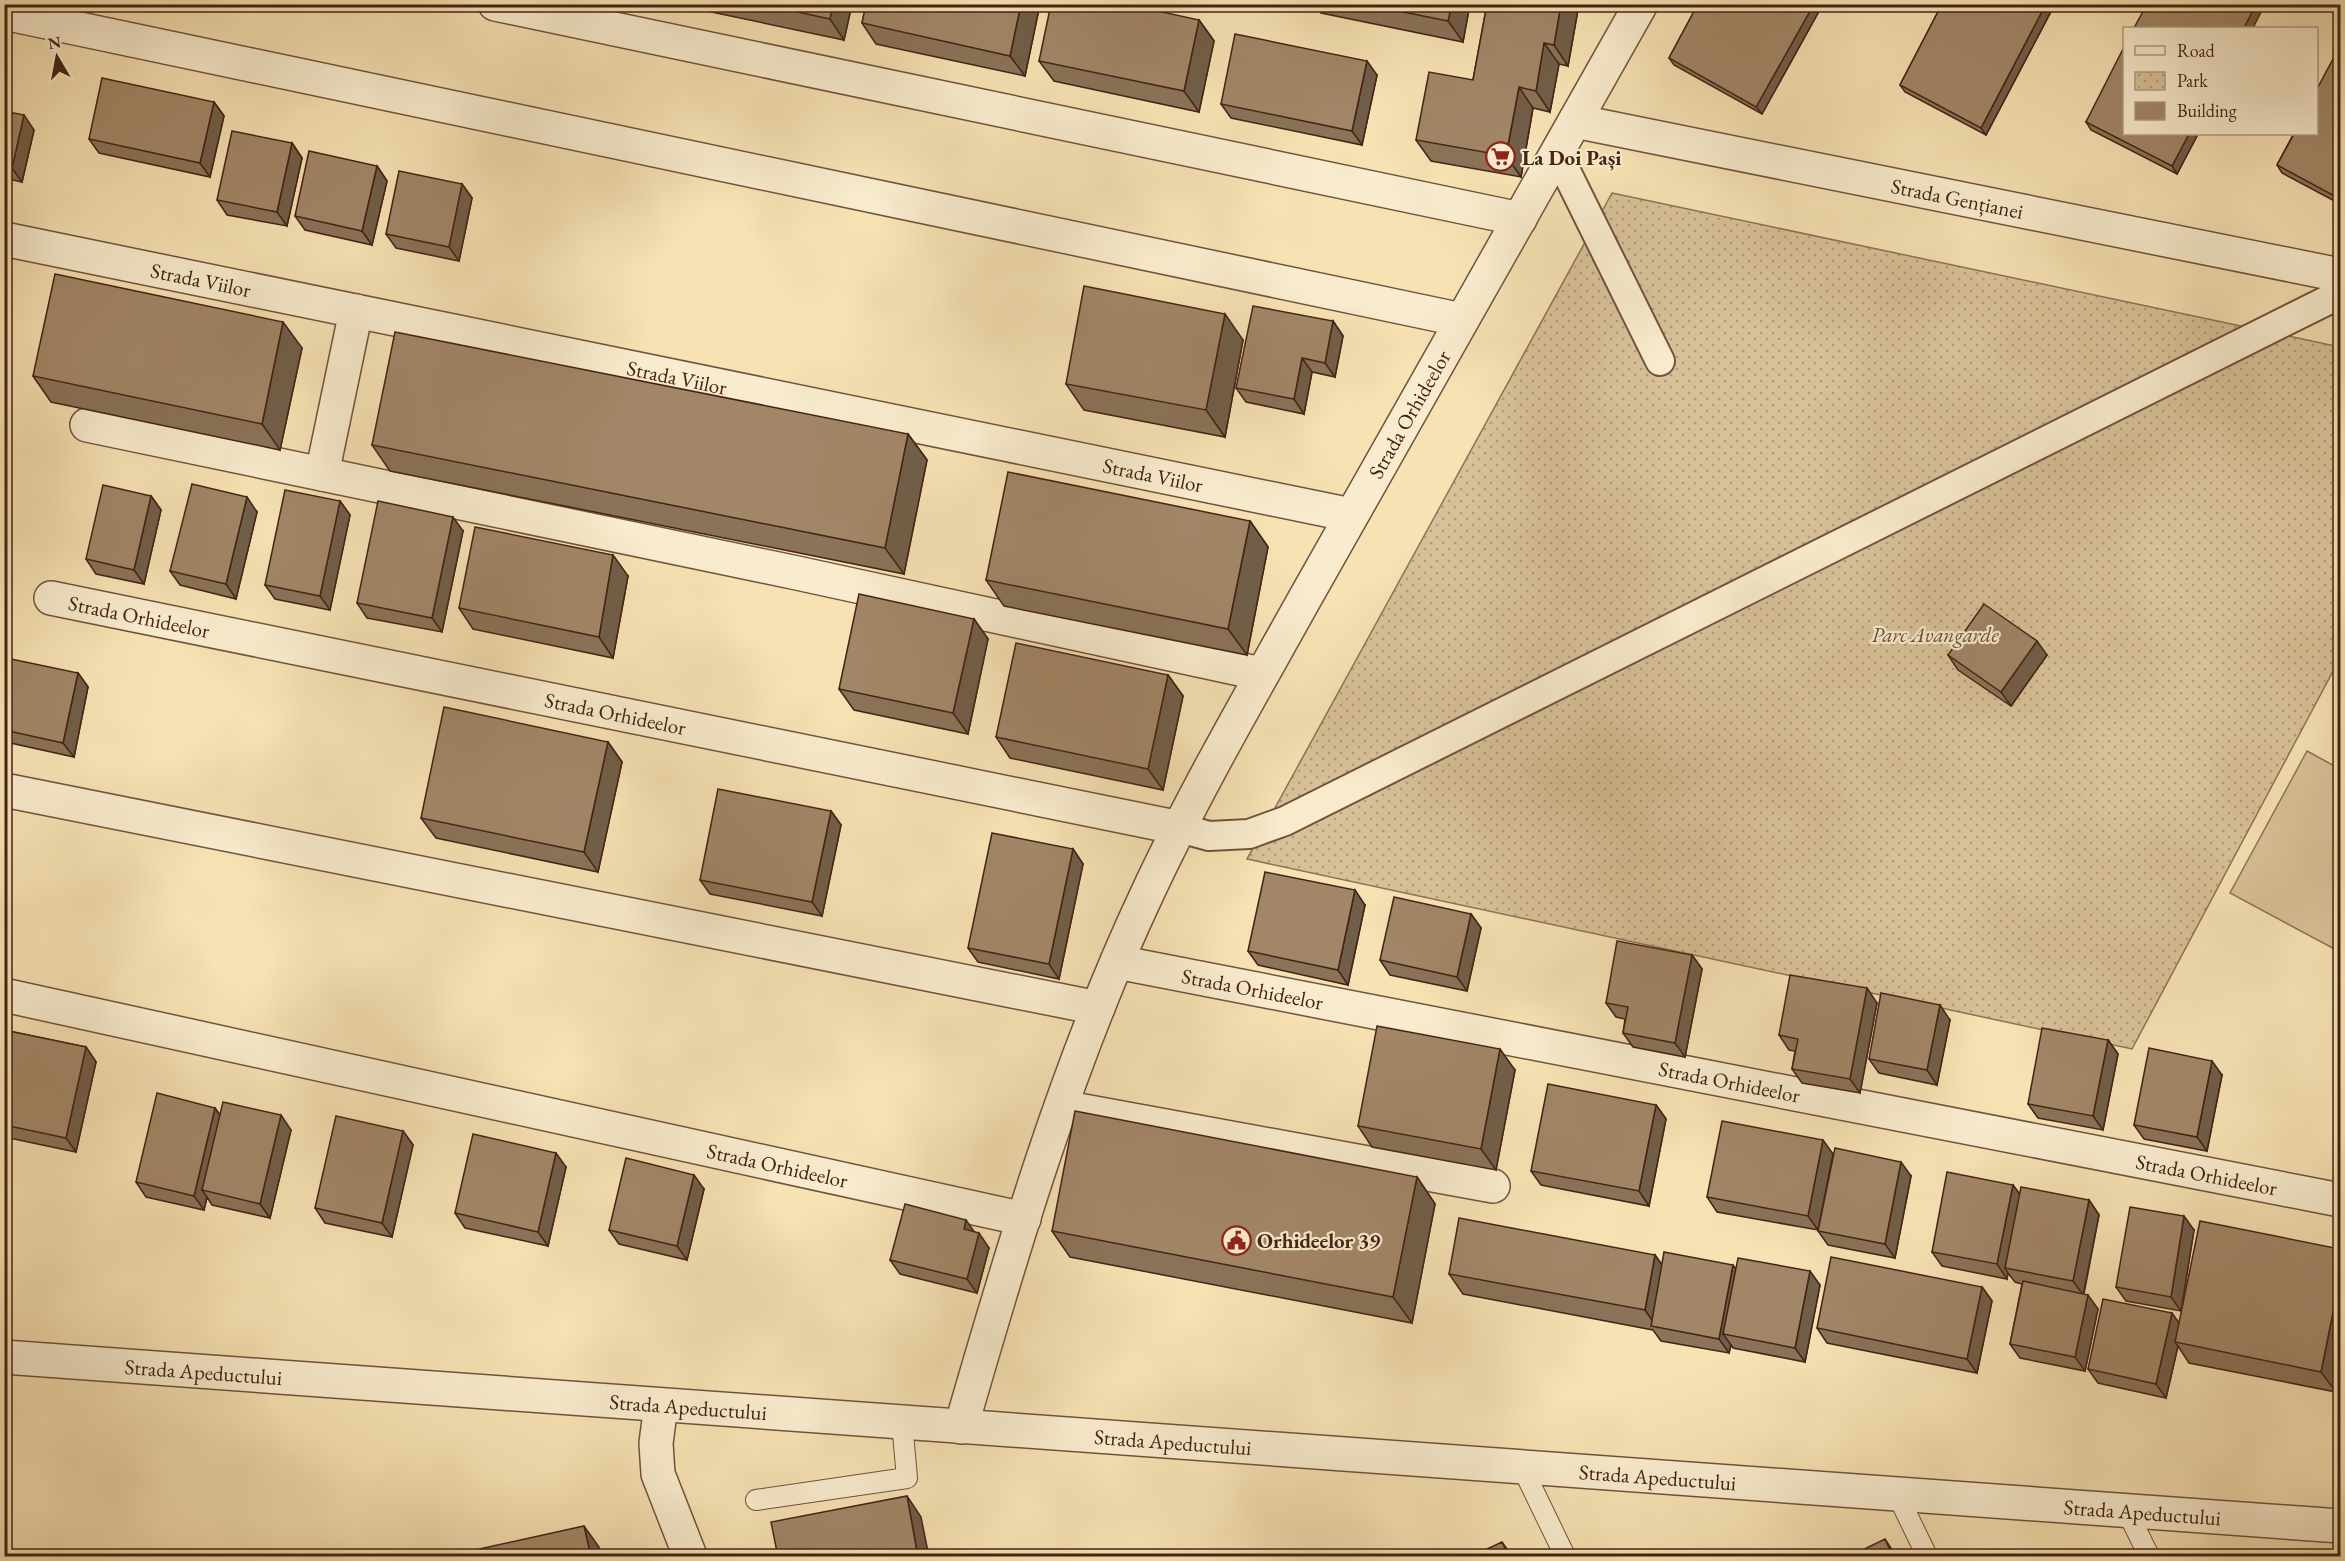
<svg xmlns="http://www.w3.org/2000/svg" width="2345" height="1561" viewBox="0 0 2345 1561" font-family="'EB Garamond',serif">
	<style>
		.park { fill: url(#park-dots); stroke: #8e7256; stroke-width: 1.5 }
		.pitch { fill: #d8c198; stroke: #8e7256; stroke-width: 1.5 }
		.lines { fill: none; stroke-linecap: round; stroke-linejoin: round }
		.service-casing { stroke: #71523c; stroke-width: 22 }
		.pedestrian-casing { stroke: #71523c; stroke-width: 32 }
		.minor-casing { stroke: #71523c; stroke-width: 36 }
		.tertiary-casing { stroke: #71523c; stroke-width: 36 }
		.service { stroke: #f9ecce; stroke-width: 20 }
		.pedestrian { stroke: #f9ecce; stroke-width: 28 }
		.minor { stroke: #f9ecce; stroke-width: 33 }
		.tertiary { stroke: #f9ecce; stroke-width: 33 }
		.wall { fill: #8a7359; stroke: #452215; stroke-width: 1.5 }
		.shaded-wall { fill: #715e48; stroke: #452215; stroke-width: 1.5 }
		.building { fill: #a18667; stroke: #452215; stroke-width: 1.5 }
		.labels { text-anchor: middle; dominant-baseline: central; stroke-width: 4.5; stroke-linejoin: round; paint-order: stroke }
		.poi-label { font-size: 21px; font-weight: bold; fill: #452215; stroke: #f9ecce; text-anchor: start }
		.street-label { font-size: 21px; fill: #452215; stroke: #f9ecce }
		.park-label { font-size: 21px; font-style: italic; fill: #6a4a36; stroke: #f9ecce }
	</style>
	<defs>
		<pattern id="park-dots" width="8" height="8" patternUnits="userSpaceOnUse" patternTransform="scale(1.5)"><rect width="8" height="8" fill="#d8c198"/><path d="M2 2h.1M6 6h.1" fill="none" stroke="#b19c7b" stroke-width="1.8" stroke-linecap="round"/></pattern>
	</defs>
	<rect width="100%" height="100%" fill="#f6e2b3"/>
	<filter id="stains"><feTurbulence type="fractalNoise" baseFrequency=".00333" numOctaves="4"/><feColorMatrix values="0 0 0 0 .2 0 0 0 0 .09 0 0 0 0 .02 0 0 0 .5 -.17"/></filter>
	<radialGradient id="worn" r=".72"><stop offset=".6" stop-color="#630" stop-opacity="0"/><stop offset="1" stop-color="#630" stop-opacity=".3"/></radialGradient>
	<path class="park" d="M1612,193L2340,347V658L2132,1049L1247,859Z"/>
	<path class="pitch" d="M2307,751L2340,769V952L2230,893Z"/>
	<g class="lines">
		<defs>
			<path id="service" d="M1522,1467L1565,1556
				M1897,1494L1927,1556
				M756,1500L907,1478L902,1422
				M2126,1509L2149,1556"/>
			<path id="pedestrian" d="M1557,153L1660,361
				M1180,828L1209,836L1249,834L1285,821L2340,294"/>
			<g id="minor">
				<path d="M495,4L1520,219"/>
				<path d="M4,13L1462,320"/>
				<path id="s1" d="M1575,121L2340,275"/>
				<path id="s2" d="M4,239L1351,515"/>
				<path d="M87,425L797,573L1262,674"/>
				<path d="M322,474L356,311"/>
				<path id="s3" d="M51,598L1180,828"/>
				<path d="M4,790L1098,1008"/>
				<path id="s4" d="M1117,962L2340,1200"/>
				<path id="s5" d="M4,995L1024,1219"/>
				<path d="M1062,1107L1493,1186"/>
			</g>
			<g id="tertiary">
				<path id="s6" d="M4,1357L2340,1526"/>
				<path d="M661,1405L656,1443L658,1474L690,1556"/>
				<path id="s7" d="M961,1427C1013,1247 1067,1064 1147,894C1194,793 1250,697 1304,600C1415,400 1530,204 1641,4"/>
			</g>
		</defs>
		<use href="#service" class="service-casing"/>
		<use href="#pedestrian" class="pedestrian-casing"/>
		<use href="#minor" class="minor-casing"/>
		<use href="#tertiary" class="tertiary-casing"/>
		<use href="#service" class="service"/>
		<use href="#pedestrian" class="pedestrian"/>
		<use href="#minor" class="minor"/>
		<use href="#tertiary" class="tertiary"/>
	</g>
	<path class="wall" d="M698,4H852L844,40L702,10Z
		M866,4H1040L1025,76L876,44L862,23Z
		M1272,4H1288L1287,8Z
		M1315,4H1470L1463,42L1321,13Z
		M1487,4H1579L1568,66L1559,64L1550,112L1533,108L1521,177L1431,161L1416,140L1473,80Z
		M1698,4H1823L1762,114L1674,65L1669,58Z
		M1942,4H2055L1986,135L1905,92L1900,85Z
		M1199,20L1214,41L1199,112L1054,81L1039,61Z
		M2340,46V204L2282,173L2277,165Z
		M1377,75L1362,145L1231,118L1221,104Z
		M214,102L224,116L210,177L99,153L89,139Z
		M4,111L34,130L22,182L4,178Z
		M2086,122L2198,134L2177,174L2091,130Z
		M292,143L302,158L287,226L227,215L217,200Z
		M377,166L387,181L372,245L305,230L295,216Z
		M462,184L472,198L459,261L396,248L386,234Z
		M1333,321L1343,336L1335,377L1312,372L1304,414L1246,402L1236,388Z
		M1243,340L1225,437L1084,410L1066,384Z
		M302,348L280,450L51,402L33,376Z
		M908,434L927,460L904,574L390,471L372,445Z
		M151,496L161,510L144,584L96,574L86,559Z
		M340,501L350,515L330,610L275,599L265,585Z
		M257,512L236,599L180,585L170,571Z
		M1250,521L1268,547L1247,655L1004,606L986,580Z
		M463,531L442,632L367,618L357,603Z
		M628,576L613,658L473,629L459,608Z
		M974,619L988,639L968,734L854,710L839,689Z
		M1948,655H2047L2011,706L1958,670Z
		M78,673L88,687L74,757L6,742L4,740V688Z
		M1168,675L1183,696L1163,790L1010,758L996,737Z
		M608,742L622,762L598,872L436,838L421,818Z
		M831,811L841,825L822,916L710,894L700,880Z
		M1073,849L1083,864L1059,979L978,962L968,948Z
		M1365,905L1348,985L1258,965L1248,951Z
		M1471,914L1481,928L1467,991L1390,975L1380,960Z
		M1692,955L1702,969L1685,1057L1633,1047L1623,1033L1625,1019L1616,1017L1606,1003Z
		M1877,1003L1860,1093L1802,1083L1792,1069L1795,1051L1789,1050L1779,1035Z
		M1950,1020L1937,1085L1879,1073L1869,1059Z
		M4,1030L86,1047L96,1062L76,1152L4,1137Z
		M2108,1040L2118,1054L2103,1130L2038,1118L2028,1104Z
		M1515,1070L1496,1170L1372,1147L1358,1126Z
		M2222,1075L2207,1151L2144,1139L2134,1125Z
		M1656,1105L1666,1119L1649,1206L1541,1185L1531,1171Z
		M215,1108L220,1115L291,1130L270,1218L212,1205L207,1197L204,1210L146,1197L136,1182Z
		M403,1131L413,1145L392,1237L325,1223L315,1208Z
		M1833,1154L1818,1230L1717,1212L1707,1197Z
		M566,1167L548,1246L465,1228L455,1213Z
		M1911,1176L1895,1258L1828,1245L1818,1231Z
		M1417,1177L1435,1204L1412,1323L1070,1257L1052,1231Z
		M2013,1185L2020,1195L2089,1200L2099,1215L2084,1294L2098,1309L2085,1371L2020,1358L2010,1344L2022,1284L2015,1282L2008,1273L2007,1279L1942,1266L1932,1252Z
		M704,1189L687,1260L619,1244L609,1230Z
		M2194,1230L2181,1311L2126,1301L2116,1287Z
		M975,1232L989,1248L977,1293L900,1274L890,1260Z
		M2340,1249L2336,1392L2189,1363L2178,1346L2166,1398L2098,1383L2088,1369L2179,1323Z
		M1655,1255L1662,1265L1736,1268L1820,1285L1805,1362L1733,1348L1731,1345L1729,1353L1661,1341L1653,1330L1463,1294L1449,1274Z
		M1982,1287L1992,1301L1977,1373L1827,1343L1817,1328Z"/>
	<path class="shaded-wall" d="M833,4H852L844,40L830,19Z
		M1021,4H1040L1025,76L1010,56Z
		M1452,4H1470L1463,42L1448,21Z
		M1561,4H1579L1568,66L1554,45Z
		M1814,4H1823L1762,114L1756,107Z
		M2046,4H2055L1986,135L1981,128Z
		M2256,4H2265L2253,28H2244Z
		M1199,20L1214,41L1199,112L1184,91Z
		M1544,43L1559,64L1550,112L1536,91Z
		M1367,61L1377,75L1362,145L1352,131Z
		M1519,87L1533,108L1521,177L1506,156Z
		M214,102L224,116L210,177L200,163Z
		M24,115L34,130L22,182L12,168Z
		M2189,134H2198L2177,174L2172,166Z
		M292,143L302,158L287,226L277,212Z
		M377,166L387,181L372,245L362,231Z
		M462,184L472,198L459,261L449,247Z
		M1225,314L1243,340L1225,437L1206,410Z
		M1333,321L1343,336L1335,377L1325,363Z
		M283,322L302,348L280,450L262,424Z
		M1302,358L1312,372L1304,414L1294,399Z
		M908,434L927,460L904,574L885,548Z
		M151,496L161,510L144,584L134,570Z
		M247,497L257,512L236,599L226,584Z
		M340,501L350,515L330,610L320,596Z
		M453,517L463,531L442,632L432,618Z
		M1250,521L1268,547L1247,655L1228,629Z
		M613,555L628,576L613,658L599,637Z
		M974,619L988,639L968,734L953,713Z
		M2037,641L2047,655L2011,706L2001,692Z
		M78,673L88,687L74,757L63,743Z
		M1168,675L1183,696L1163,790L1148,769Z
		M608,742L622,762L598,872L584,852Z
		M831,811L841,825L822,916L812,902Z
		M1073,849L1083,864L1059,979L1049,964Z
		M1355,890L1365,905L1348,985L1338,970Z
		M1471,914L1481,928L1467,991L1457,977Z
		M1692,955L1702,969L1685,1057L1675,1043Z
		M1867,988L1877,1003L1860,1093L1850,1079Z
		M1940,1005L1950,1020L1937,1085L1927,1070Z
		M2108,1040L2118,1054L2103,1130L2093,1116Z
		M86,1047L96,1062L76,1152L66,1138Z
		M1500,1049L1515,1070L1496,1170L1481,1149Z
		M2212,1061L2222,1075L2207,1151L2197,1137Z
		M1656,1105L1666,1119L1649,1206L1639,1191Z
		M215,1108L225,1122L202,1190L207,1197L204,1210L194,1196Z
		M281,1115L291,1130L270,1218L260,1204Z
		M403,1131L413,1145L392,1237L382,1223Z
		M1823,1140L1833,1154L1818,1230L1808,1216Z
		M556,1153L566,1167L548,1246L538,1232Z
		M1901,1162L1911,1176L1895,1258L1885,1244Z
		M694,1175L704,1189L687,1260L677,1246Z
		M1417,1177L1435,1204L1412,1323L1393,1297Z
		M2013,1185L2023,1199L2005,1268L2008,1273L2007,1279L1997,1264Z
		M2089,1200L2099,1215L2083,1295L2073,1281Z
		M2184,1216L2194,1230L2181,1311L2171,1297Z
		M966,1220L976,1234L964,1229Z
		M979,1233L989,1248L977,1293L967,1279Z
		M1655,1255L1669,1275L1657,1327L1645,1310Z
		M1733,1265L1743,1279L1723,1334L1731,1345L1729,1353L1719,1339Z
		M1810,1271L1820,1285L1805,1362L1795,1348Z
		M2340,1278V1370L2336,1392L2321,1372Z
		M1982,1287L1992,1301L1977,1373L1967,1359Z
		M2088,1295L2098,1309L2085,1371L2075,1357Z
		M2172,1313L2182,1327L2175,1342L2178,1346L2166,1398L2156,1384Z
		M907,1496L921,1517L929,1557H918Z
		M584,1526L599,1547L601,1557H591Z
		M1885,1539L1895,1554L1896,1557H1893Z
		M1502,1542L1512,1556V1557H1509Z"/>
	<path class="building" d="M761,4H833L830,19Z
		M866,4H1021L1010,56L862,23Z
		M1051,4H1126L1199,20L1184,91L1039,61Z
		M1364,4H1452L1448,21Z
		M1487,4H1561L1554,45L1544,43L1536,91L1519,87L1506,156L1416,140L1429,72L1473,80Z
		M1698,4H1814L1756,107L1669,58Z
		M1942,4H2046L1981,128L1900,85Z
		M2147,4H2256L2244,28H2134Z
		M1235,34L1367,61L1352,131L1221,104Z
		M2340,46V199L2277,165L2294,134H2316V91Z
		M2124,47V134H2189L2172,166L2086,122Z
		M102,78L214,102L200,163L89,139Z
		M4,111L24,115L12,168L4,166Z
		M232,131L292,143L277,212L217,200Z
		M309,151L377,166L362,231L295,216Z
		M399,171L462,184L449,247L386,234Z
		M55,274L283,322L262,424L33,376Z
		M1084,286L1225,314L1206,410L1066,384Z
		M1253,306L1333,321L1325,363L1302,358L1294,399L1236,388Z
		M395,332L908,434L885,548L372,445Z
		M1008,472L1250,521L1228,629L986,580Z
		M192,484L247,497L226,584L170,571Z
		M103,485L151,496L134,570L86,559Z
		M285,490L340,501L320,596L265,585Z
		M378,501L453,517L432,618L357,603Z
		M475,527L613,555L599,637L459,608Z
		M859,594L974,619L953,713L839,689Z
		M1984,604L2037,641L2001,692L1948,655Z
		M1016,643L1168,675L1148,769L996,737Z
		M11,659L78,673L63,743L4,730V688Z
		M444,707L608,742L584,852L421,818Z
		M718,789L831,811L812,902L700,880Z
		M992,833L1073,849L1049,964L968,948Z
		M1265,872L1355,890L1338,970L1248,951Z
		M1394,897L1471,914L1457,977L1380,960Z
		M1617,941L1692,955L1675,1043L1623,1033L1628,1007L1606,1003Z
		M1790,975L1867,988L1850,1079L1792,1069L1798,1039L1779,1035Z
		M1881,993L1940,1005L1927,1070L1869,1059Z
		M1377,1026L1500,1049L1481,1149L1358,1126Z
		M2042,1028L2108,1040L2093,1116L2028,1104Z
		M4,1030L86,1047L66,1138L4,1125Z
		M2149,1048L2212,1061L2197,1137L2134,1125Z
		M1548,1084L1656,1105L1639,1191L1531,1171Z
		M157,1093L215,1108L194,1196L136,1182Z
		M223,1102L281,1115L260,1204L202,1190Z
		M1075,1111L1417,1177L1393,1297L1052,1231Z
		M336,1116L403,1131L382,1223L315,1208Z
		M1722,1121L1823,1140L1808,1216L1707,1197Z
		M473,1134L556,1153L538,1232L455,1213Z
		M1835,1148L1901,1162L1885,1244L1818,1231Z
		M626,1158L694,1175L677,1246L609,1230Z
		M1947,1172L2013,1185L1997,1264L1932,1252Z
		M2021,1187L2089,1200L2073,1281L2005,1268Z
		M905,1204L966,1220L964,1229L979,1233L967,1279L890,1260Z
		M2130,1207L2184,1216L2171,1297L2116,1287Z
		M1459,1218L1655,1255L1645,1310L1449,1274Z
		M2200,1221L2340,1249V1278L2321,1372L2175,1342Z
		M1664,1252L1733,1265L1719,1339L1651,1326Z
		M1831,1257L1982,1287L1967,1359L1817,1328Z
		M1738,1258L1810,1271L1795,1348L1723,1334Z
		M2023,1281L2088,1295L2075,1357L2010,1344Z
		M2103,1299L2172,1313L2156,1384L2088,1369Z
		M907,1496L918,1557H778L771,1522Z
		M584,1526L591,1557H443Z
		M1885,1539L1893,1557H1848Z
		M1502,1542L1509,1557H1470Z"/>
	<defs>
		<symbol id="supermarket-ring" viewBox="-11 -11 22 22"><circle r="9.5" fill="#f9ecce" stroke="#8f2418" stroke-width="1.5"/><path d="M-6-5.5h2.5l.6 2H6L4.5 2H-2.5L-4.4-4H-6ZM-1.5 3.2a1.3 1.3 0 1 0 .1 0ZM3 3.2a1.3 1.3 0 1 0 .1 0Z" fill="#8f2418"/></symbol>
		<symbol id="civic-ring" viewBox="-11 -11 22 22"><circle r="9.5" fill="#f9ecce" stroke="#8f2418" stroke-width="1.5"/><path d="M-.6-6.5H3V-4.5H.6V-3L4-1V1h2V6H-6V1h2V-1L-.6-3ZM-1.2 2.5V6h2.4V2.5Z" fill="#8f2418"/></symbol>
	</defs>
	<g fill-rule="evenodd">
		<use href="#supermarket-ring" x="1484" y="140" width="33" height="33"/>
		<use href="#civic-ring" x="1220" y="1224" width="33" height="33"/>
	</g>
	<g class="labels">
		<g class="poi-label">
			<text x="1522" y="157">La Doi Pași</text>
			<text x="1257" y="1240">Orhideelor 39</text>
		</g>
		<g class="street-label">
			<text stroke="none"><textPath href="#s1" startOffset="390">Strada Gențianei</textPath></text>
			<text stroke="none"><textPath href="#s2" startOffset="201">Strada Viilor</textPath></text>
			<text stroke="none"><textPath href="#s2" startOffset="687">Strada Viilor</textPath></text>
			<text stroke="none"><textPath href="#s7" startOffset="1112">Strada Orhideelor</textPath></text>
			<text stroke="none"><textPath href="#s2" startOffset="1173">Strada Viilor</textPath></text>
			<text stroke="none"><textPath href="#s3" startOffset="90">Strada Orhideelor</textPath></text>
			<text stroke="none"><textPath href="#s3" startOffset="576">Strada Orhideelor</textPath></text>
			<text stroke="none"><textPath href="#s4" startOffset="138">Strada Orhideelor</textPath></text>
			<text stroke="none"><textPath href="#s4" startOffset="624">Strada Orhideelor</textPath></text>
			<text stroke="none"><textPath href="#s5" startOffset="792">Strada Orhideelor</textPath></text>
			<text stroke="none"><textPath href="#s4" startOffset="1110">Strada Orhideelor</textPath></text>
			<text stroke="none"><textPath href="#s6" startOffset="200">Strada Apeductului</textPath></text>
			<text stroke="none"><textPath href="#s6" startOffset="686">Strada Apeductului</textPath></text>
			<text stroke="none"><textPath href="#s6" startOffset="1172">Strada Apeductului</textPath></text>
			<text stroke="none"><textPath href="#s6" startOffset="1658">Strada Apeductului</textPath></text>
			<text stroke="none"><textPath href="#s6" startOffset="2144">Strada Apeductului</textPath></text>
		</g>
		<g class="park-label">
			<text x="1935" y="634">Parc Avangarde</text>
		</g>
	</g>
	<rect width="2345" height="1561" fill="none" stroke="#f6e2b3" stroke-width="24"/>
	<rect x="6" y="6" width="2333" height="1549" fill="none" stroke="#452215" stroke-width="3"/>
	<rect x="12" y="12" width="2321" height="1537" fill="none" stroke="#452215" stroke-width="1.5"/>
	<rect x="2123" y="27" width="195" height="108" fill="#f9ecce" stroke="#b19b84" stroke-width="1.5"/>
	<rect x="2135" y="46" width="30" height="9" fill="#f9ecce" stroke="#b19b84" stroke-width="1.5"/>
	<text x="2177" y="57" font-size="18" fill="#452215">Road</text>
	<rect x="2135" y="72" width="30" height="18" fill="url(#park-dots)" stroke="#b19b84" stroke-width="1.5"/>
	<text x="2177" y="87" font-size="18" fill="#452215">Park</text>
	<rect x="2135" y="102" width="30" height="18" fill="#a18667" stroke="#b19b84" stroke-width="1.5"/>
	<text x="2177" y="117" font-size="18" fill="#452215">Building</text>
	<g transform="translate(57 57) rotate(350)" stroke="#f9ecce" stroke-width="4.5" paint-order="stroke">
	<path d="M0-4.5L10 22L0 15L-10 22Z" fill="#452215"/>
	<text y="-9" font-size="16" font-weight="bold" text-anchor="middle" fill="#452215">N</text>
	</g>
	<rect width="100%" height="100%" filter="url(#stains)"/>
	<rect width="100%" height="100%" fill="url(#worn)"/>
</svg>
